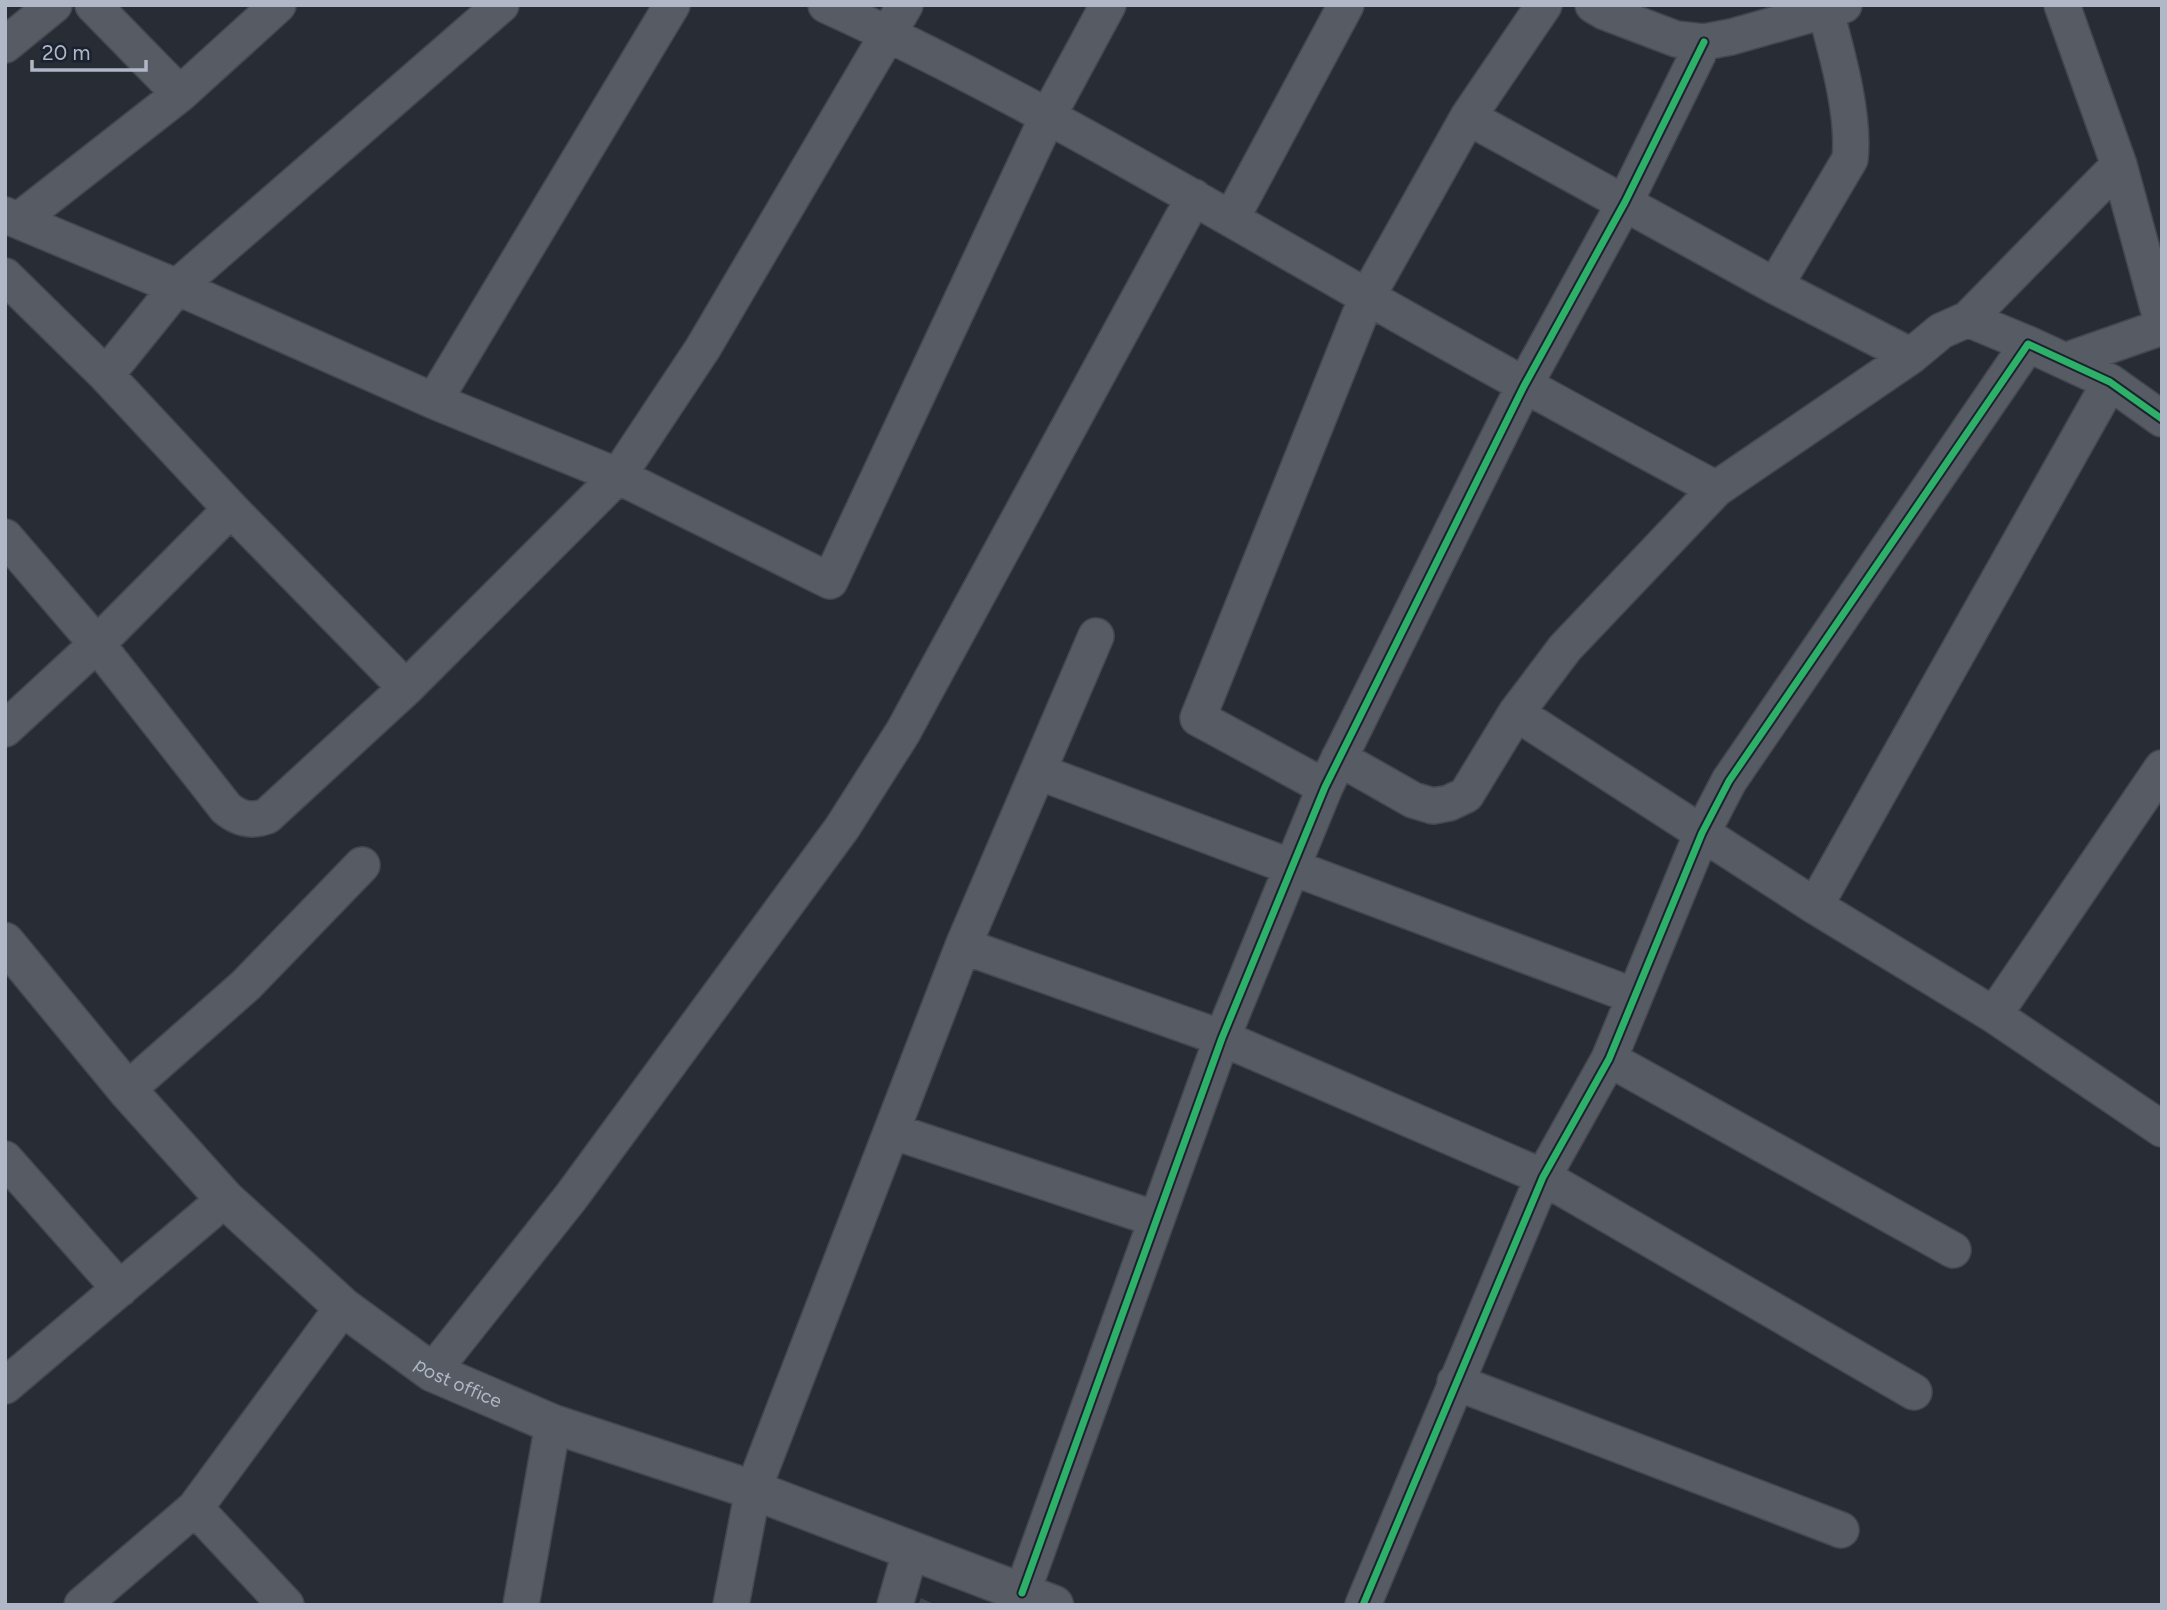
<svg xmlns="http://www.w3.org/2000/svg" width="2167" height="1610" viewBox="0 0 2167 1610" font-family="Figtree,sans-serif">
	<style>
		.building { fill: #40444c }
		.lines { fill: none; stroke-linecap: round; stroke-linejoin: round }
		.minor-casing { stroke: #43474e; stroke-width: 38 }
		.tertiary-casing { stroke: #43474e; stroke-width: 41 }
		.minor { stroke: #575b63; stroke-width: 35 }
		.tertiary { stroke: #575b63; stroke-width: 38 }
		.cycleway-casing { stroke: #1b2230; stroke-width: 11 }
		.cycleway { stroke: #2db169; stroke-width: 7 }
		.labels { text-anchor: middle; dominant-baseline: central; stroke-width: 7; stroke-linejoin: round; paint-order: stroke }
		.street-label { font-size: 19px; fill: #b0b8c7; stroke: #1b2230 }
	</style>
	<rect width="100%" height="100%" fill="#272c35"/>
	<path class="building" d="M921,1598L936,1605H918Z"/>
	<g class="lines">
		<defs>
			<path id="minor" d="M93,5L180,94
				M826,5C997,83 1159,178 1322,271C1452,346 1584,418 1716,489
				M1593,5L1605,12L1676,39L1704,42L1731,37L1844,5
				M2062,5L2119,165L2162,323
				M5,45L54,5
				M1468,117L1775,286L1911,356
				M5,215L177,287L434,401L618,476L830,581L1048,116L1108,5
				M1231,219L1346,5
				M19,220L180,94L278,5
				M5,276L106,375L231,509L406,688
				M1775,286L1850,159C1855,114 1836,50 1824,5
				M1968,319L2119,165
				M2065,361L2162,327
				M106,375L177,287L501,5
				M434,401L672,5
				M5,537L97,644L226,808C239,819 251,822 267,816L406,688L618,476L703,348L905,5
				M1516,713L1815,906L1994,1015L2162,1129
				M5,729L97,644L231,509
				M1339,758L1413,800L1433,806L1449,803L1466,795L1516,713L1565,648L1716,489L1911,356L1941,331L1968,319L2028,344
				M1039,772L1634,996
				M1325,787L1198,718L1367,297L1468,117L1544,5
				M1815,906L2110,382
				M963,946L1222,1038L1543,1177L1914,1392
				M1994,1015L2162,768
				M1609,1059L1953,1250
				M127,1090L246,985L362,865
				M892,1131L1156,1219
				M5,1159L120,1289
				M432,1372L571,1197L842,828L903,732L1194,197
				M1455,1382L1841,1530
				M5,1386L225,1199
				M195,1508L286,1605
				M1022,1593L1222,1038L1325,787L1524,386L1625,202L1704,42
				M82,1605L195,1508L343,1307
				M521,1605L553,1424
				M731,1605L753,1490L963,946L1096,636
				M895,1605L911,1549
				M1363,1605L1543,1177L1609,1059L1702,833L1729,781L2028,344L2110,382L2162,419"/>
			<g id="tertiary">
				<path id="s1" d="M5,942L127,1090L225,1199L343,1307L432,1372L553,1424L753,1490L1054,1605"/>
			</g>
		</defs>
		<use href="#minor" class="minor-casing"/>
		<use href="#tertiary" class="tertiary-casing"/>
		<use href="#minor" class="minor"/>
		<use href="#tertiary" class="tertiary"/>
		<defs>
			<path id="cycleway" d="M1022,1593L1222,1038L1325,787L1524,386L1625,202L1704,42
				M1363,1605L1543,1177L1609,1059L1702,833L1729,781L2028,344L2110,382L2162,419"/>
		</defs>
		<use href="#cycleway" class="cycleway-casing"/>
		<use href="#cycleway" class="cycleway"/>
	</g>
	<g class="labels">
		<g class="street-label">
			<text stroke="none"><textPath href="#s1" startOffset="637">post office</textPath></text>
		</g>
	</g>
	<rect width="2167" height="1610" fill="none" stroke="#b0b8c7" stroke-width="14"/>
	<path d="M32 60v10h114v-10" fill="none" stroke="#b0b8c7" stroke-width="3.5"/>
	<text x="42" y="60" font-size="21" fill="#b0b8c7" stroke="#1b2230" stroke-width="5" paint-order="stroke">20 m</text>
</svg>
